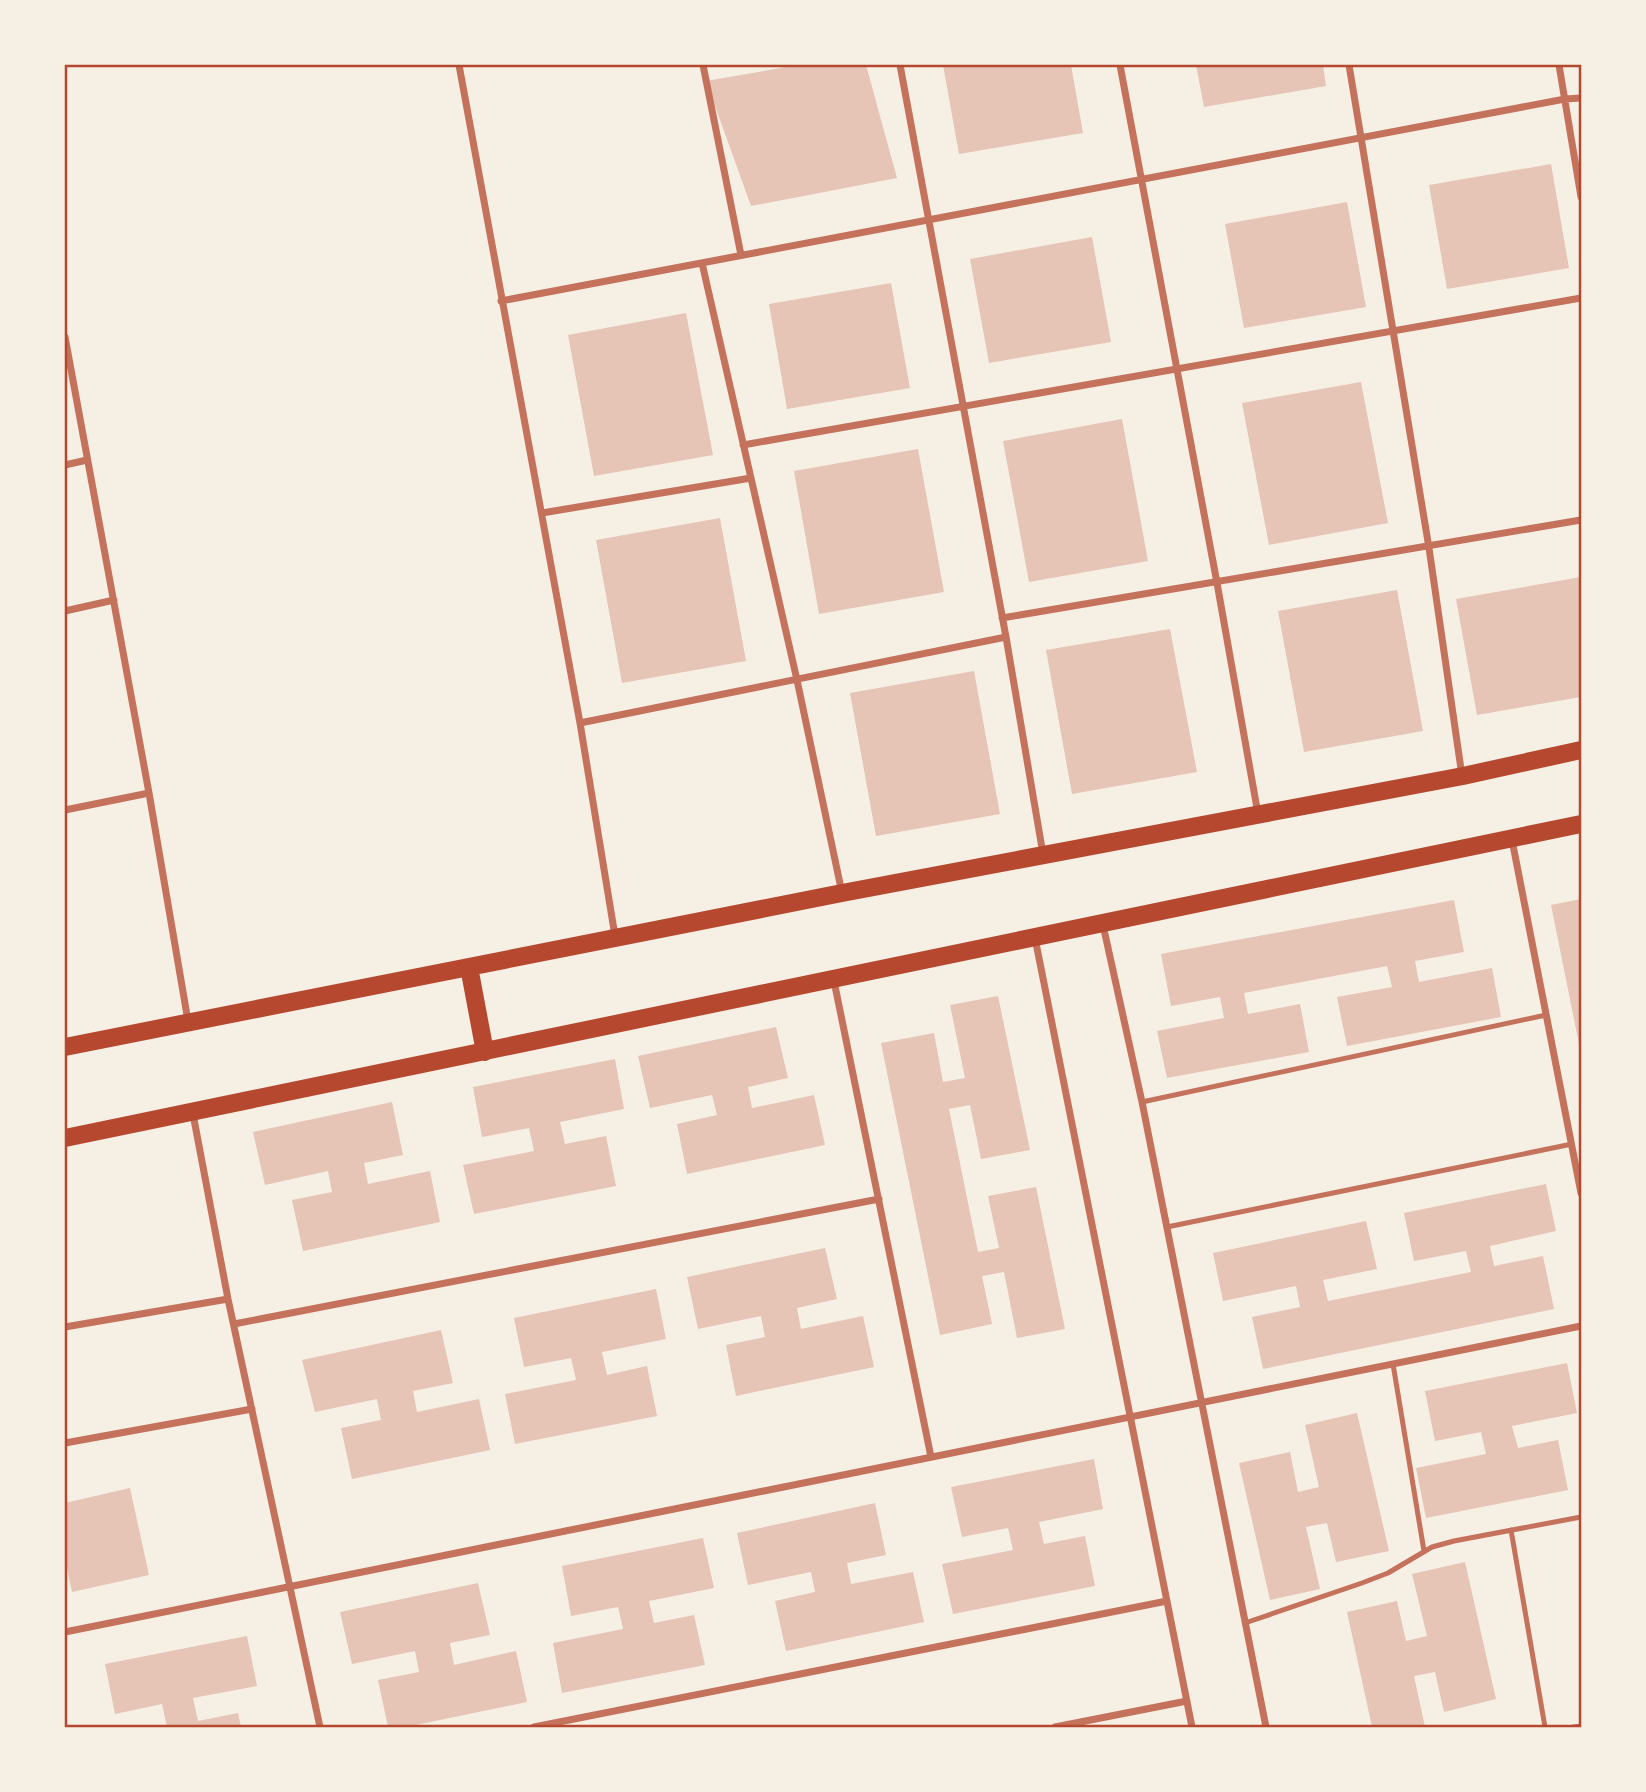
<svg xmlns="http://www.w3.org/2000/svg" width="1646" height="1792" viewBox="0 0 1646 1792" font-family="'PT Sans',sans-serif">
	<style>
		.building { fill: #e6c5b7 }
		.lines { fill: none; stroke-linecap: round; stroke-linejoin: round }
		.service { stroke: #c5725c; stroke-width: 5 }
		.minor { stroke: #c5725c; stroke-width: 7 }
		.primary { stroke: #b5482f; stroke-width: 18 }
		.neatline { fill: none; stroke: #b5482f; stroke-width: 2.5 }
	</style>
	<rect width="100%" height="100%" fill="#f6efe4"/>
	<path class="building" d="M798,65H866L897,178L751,206L706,81Z
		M943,65H1071L1083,133L959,154Z
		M1196,65H1323L1326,86L1204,107Z
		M1551,164L1569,268L1447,289L1429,185Z
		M1347,202L1366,307L1244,328L1225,224Z
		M1092,237L1111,342L989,363L970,259Z
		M891,283L910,388L787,409L769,304Z
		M686,313L713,455L594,476L568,335Z
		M1361,382L1388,523L1269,545L1242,403Z
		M1122,419L1148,561L1029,582L1003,441Z
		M918,449L944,592L819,614L794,471Z
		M720,518L746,661L622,683L596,540Z
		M1581,577V697L1477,715L1456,599Z
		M1397,590L1423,731L1304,752L1278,611Z
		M1170,629L1197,772L1072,794L1046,650Z
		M974,671L1000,814L876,836L850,693Z
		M1581,899V1048L1580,1049L1551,905Z
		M1454,900L1464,952L1415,961L1419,982L1492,968L1501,1017L1347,1046L1337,997L1392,987L1387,966L1244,993L1248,1014L1300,1004L1309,1052L1167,1078L1157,1031L1224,1018L1220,997L1171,1006L1161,954Z
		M998,996L1030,1150L981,1159L970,1105L949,1109L978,1252L999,1248L988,1196L1036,1187L1065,1329L1017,1338L1004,1272L982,1276L992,1324L940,1335L881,1043L934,1033L943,1082L965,1078L950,1005Z
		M776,1027L788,1078L748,1087L752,1108L814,1095L825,1145L687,1174L677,1124L717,1115L712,1095L650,1108L638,1056Z
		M615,1059L624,1109L560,1122L565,1144L606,1136L616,1186L474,1214L463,1165L534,1151L529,1128L482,1137L473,1087Z
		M392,1102L403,1155L364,1163L368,1184L430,1171L440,1222L303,1251L292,1200L332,1192L328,1171L265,1185L253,1132Z
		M1546,1184L1556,1231L1490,1246L1494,1266L1543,1256L1554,1309L1263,1369L1252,1317L1300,1307L1296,1286L1223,1301L1213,1253L1366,1221L1377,1269L1323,1280L1328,1301L1471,1272L1466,1251L1414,1261L1404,1213Z
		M825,1248L837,1299L797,1308L801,1329L863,1316L874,1367L736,1396L726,1345L765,1337L761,1316L698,1329L687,1277Z
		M656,1289L666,1339L602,1352L607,1375L647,1366L657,1416L515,1444L505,1394L576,1380L571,1358L524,1367L514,1318Z
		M441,1330L453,1383L413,1391L417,1412L479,1399L490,1450L352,1479L341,1428L381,1420L377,1399L315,1412L302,1360Z
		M1567,1363L1577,1413L1512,1426L1518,1448L1558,1440L1568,1490L1426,1518L1416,1468L1486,1454L1481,1432L1435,1441L1425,1391Z
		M1357,1413L1389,1551L1336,1562L1327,1523L1306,1527L1320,1589L1270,1600L1239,1463L1290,1452L1298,1492L1319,1487L1305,1425Z
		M1094,1459L1103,1509L1039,1522L1044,1544L1085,1536L1095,1586L953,1614L942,1564L1013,1550L1008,1528L962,1537L951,1487Z
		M130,1488L149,1575L72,1592L65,1559V1503Z
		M875,1503L886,1555L847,1563L851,1584L913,1572L924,1622L786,1651L775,1601L815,1592L811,1572L748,1585L737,1533Z
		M703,1538L714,1588L649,1601L654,1623L694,1615L705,1665L562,1693L553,1643L623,1629L618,1607L571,1616L562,1566Z
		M1465,1562L1496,1699L1444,1712L1435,1672L1414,1676L1425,1727H1372L1347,1612L1397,1601L1406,1641L1427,1636L1412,1574Z
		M478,1583L490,1635L450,1643L454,1665L516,1651L527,1702L406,1727H388L378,1680L419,1672L415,1651L352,1664L340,1612Z
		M247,1636L257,1686L193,1698L198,1721L238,1713L241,1727H167L162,1704L115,1714L105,1664Z"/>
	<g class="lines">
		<path class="service" d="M1142,1102L1546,1015
			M1167,1227L1572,1144
			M1393,1364L1424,1551
			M1511,1530L1545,1727
			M1245,1623L1362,1583L1388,1573L1432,1547L1454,1541L1581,1517
			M1573,1727L1581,1726"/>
		<path class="minor" d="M459,65L580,723L615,936
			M703,65L741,255
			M900,65L1006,637L1043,854
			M1120,65L1217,583L1258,814
			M1349,65L1429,548L1462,776
			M1559,65L1581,197
			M702,263L797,680L842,893
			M501,301L1565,99L1581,98
			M65,337L149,793L188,1021
			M743,445L1581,298
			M65,465L87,460
			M542,513L751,478
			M65,611L114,600
			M1002,618L1581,520
			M580,723L1006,637
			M65,810L149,793
			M1512,840L1581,1193
			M1103,925L1142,1102L1266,1727
			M1035,938L1192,1727
			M834,981L931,1457
			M193,1114L228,1299L320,1727
			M234,1324L879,1199
			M65,1327L228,1299
			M65,1443L252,1409
			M65,1632L1581,1326
			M534,1727L1167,1601
			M1055,1727L1187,1701"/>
		<path class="primary" d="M469,967L485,1052
			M65,1047L842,893L1463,776L1581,750
			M65,1138L1581,824"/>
	</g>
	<rect width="1646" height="1792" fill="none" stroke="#f6efe4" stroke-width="133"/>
	<rect x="66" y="66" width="1514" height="1660" class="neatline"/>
</svg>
